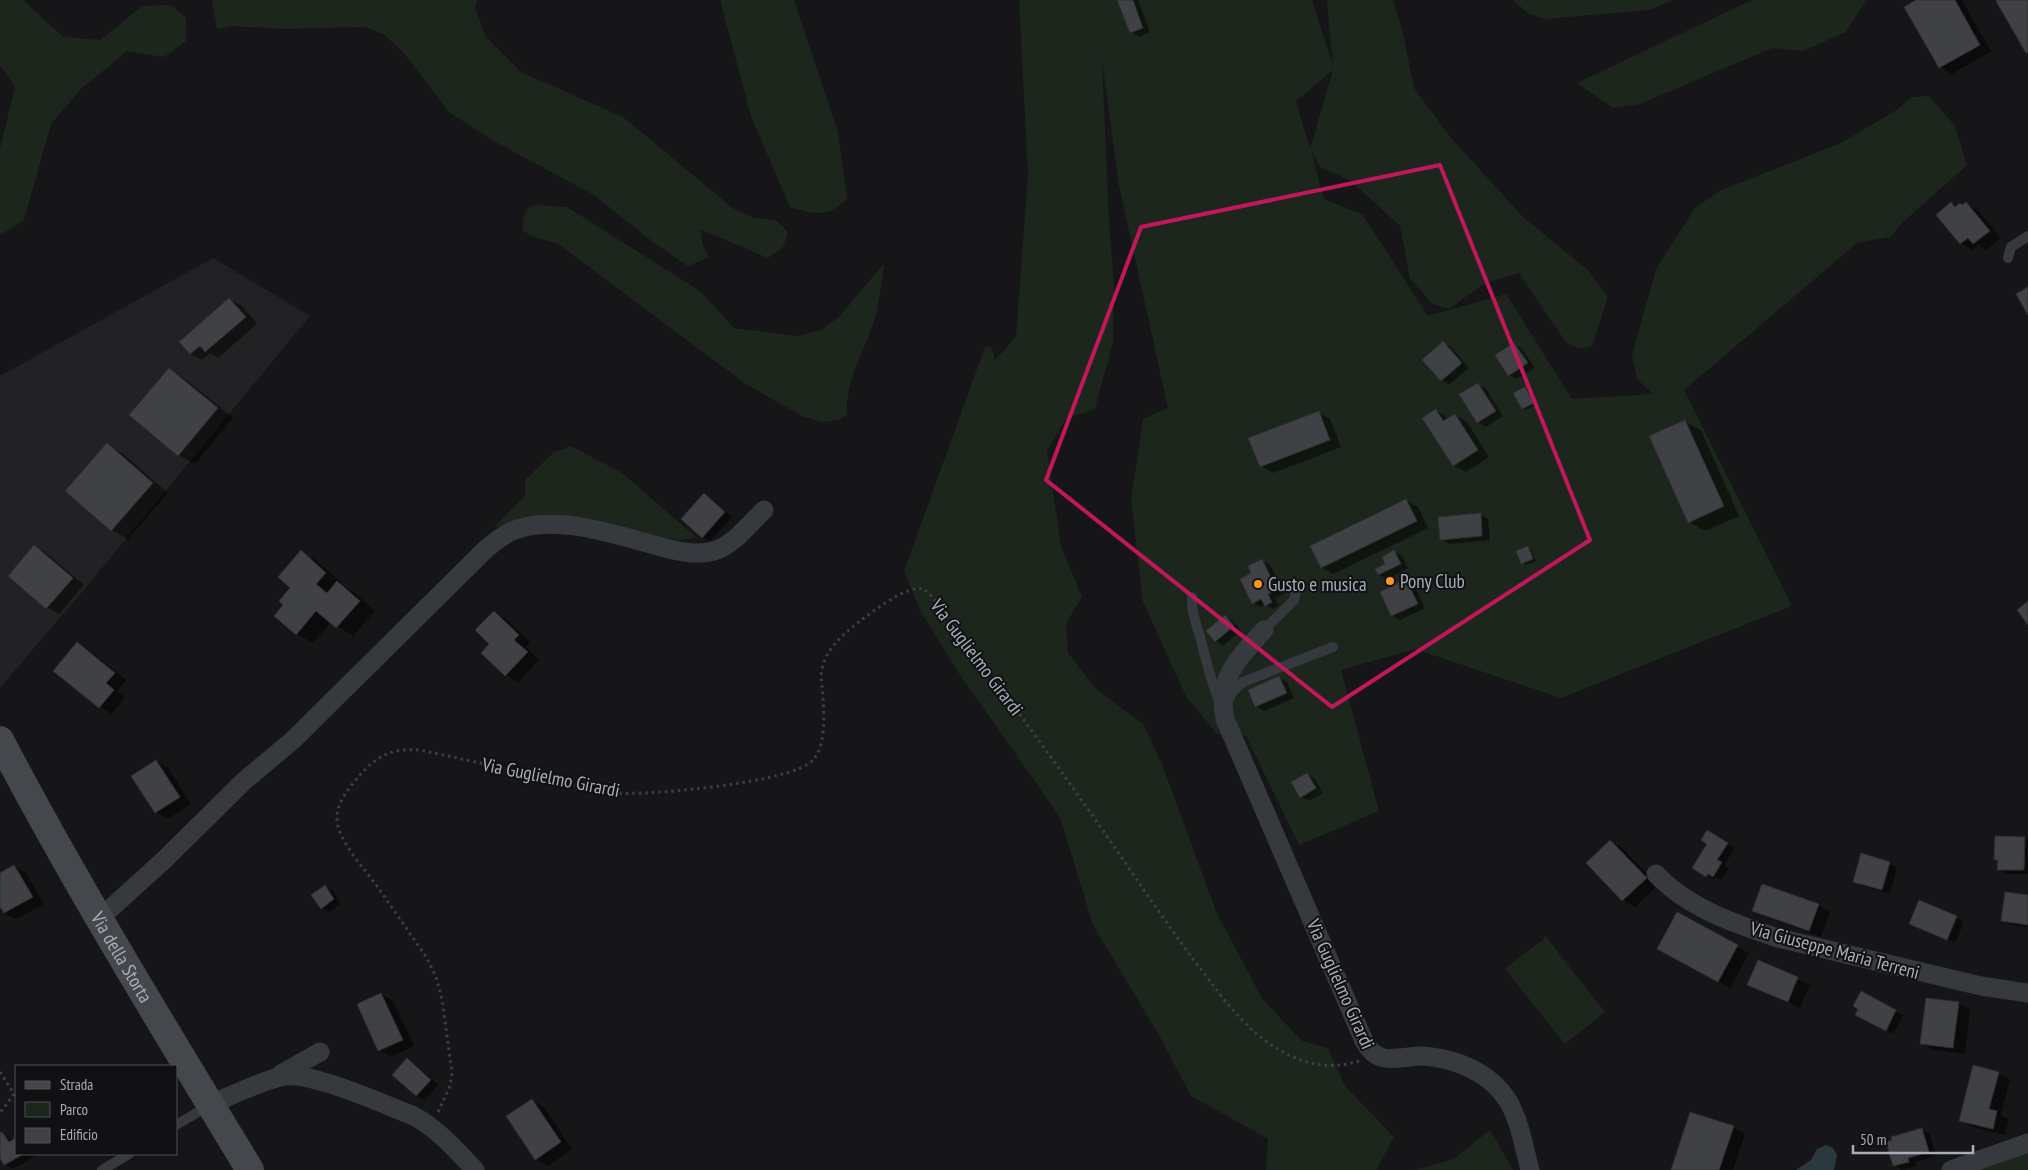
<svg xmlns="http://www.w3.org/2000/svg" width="2028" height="1170" viewBox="0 0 2028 1170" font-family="'PT Sans Narrow',sans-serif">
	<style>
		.built { fill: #222225 }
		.green { fill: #1d261d; fill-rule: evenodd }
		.water { fill: #2b383d }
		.shadow { fill: #0007 }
		.building { fill: #404145; stroke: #303034 }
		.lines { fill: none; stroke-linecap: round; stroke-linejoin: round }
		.path { stroke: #3c4044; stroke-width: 3; stroke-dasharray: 2.5 4; stroke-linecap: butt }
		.lane { stroke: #36393d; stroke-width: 10 }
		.street { stroke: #36393d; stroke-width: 19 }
		.secondary { stroke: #44484d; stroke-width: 28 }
		.marked { fill: none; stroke: #c2185b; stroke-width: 4; stroke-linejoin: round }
		.poi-dot { fill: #ff9427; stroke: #111113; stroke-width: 2 }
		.labels { text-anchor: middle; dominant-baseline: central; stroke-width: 4; stroke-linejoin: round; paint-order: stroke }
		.poi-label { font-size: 19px; fill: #a7afb9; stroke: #111113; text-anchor: start }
		.street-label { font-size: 19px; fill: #a7afb9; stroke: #111113 }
	</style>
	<rect width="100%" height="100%" fill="#161618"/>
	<path class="built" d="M213,258L310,316L82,592L0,688V376Z"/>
	<path class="green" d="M0,0H23L63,37L101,40L142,6L171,5L186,18V41L164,57L127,51L81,89L51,124L24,220L0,235V149L15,86L0,66Z
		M212,0H477L475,8L486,37L521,72L623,117L734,209L755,218L776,220L788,232L783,247L768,258L700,229L703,245L709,257L688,266L653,242L594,195L492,140L449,112L403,52L383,34L364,27L284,29L232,26L217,29Z
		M720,0H794L838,132L847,198C828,219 814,214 790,207L751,116Z
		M1019,0H1312L1333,66L1327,0H1393L1402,29L1414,88L1451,138L1524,218L1588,270L1608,297L1592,346L1578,349L1565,341L1519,273L1485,283L1449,309L1433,304L1410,279L1400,226L1351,181L1320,167L1311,150L1324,199L1363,215L1428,316L1506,294L1572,399L1653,394L1637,379L1632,355L1656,269L1695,208L1721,190L1839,144L1895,111L1912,97L1929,96L1955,126L1967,165L1902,223L1890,237L1857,243L1684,390L1792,606L1561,698L1415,649L1341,670L1379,811L1299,845L1246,736L1217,734L1186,696L1143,602L1131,500L1143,419L1168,408L1119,186L1102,59L1109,222L1114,285L1113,342L1095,409L1066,419L1047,450L1061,546L1082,597L1066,623L1068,653L1095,688L1143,724L1162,764L1217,914L1263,1000L1302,1041L1328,1048L1345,1086L1394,1137L1376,1170H1266L1268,1139L1191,1096L1159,1035L1093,925L1060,817L958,672L920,610L904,571L985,347L991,346L995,360L1016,337L1028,175ZM1333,70L1310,149L1296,101Z
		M1513,0H1673L1649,10L1544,19L1528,13Z
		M1752,0H1866L1846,32L1803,51L1772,48L1640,104L1613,108L1577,83Z
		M533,205L567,207L700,291L734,328L796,336L822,330L840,316L880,268L884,265C882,280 880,296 877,311C868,346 845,377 847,414L840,420L822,422L802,416L746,384L558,244L534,237L523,231C522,219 523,212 533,205Z
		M571,446L622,473L697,538L678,540L555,518L494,527L525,496V480L554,452Z
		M1546,937L1605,1012L1565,1044L1505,969Z
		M1490,1130L1513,1170H1415L1454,1159Z
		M2028,1150V1170H1971Z"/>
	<path class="water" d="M1826,1145L1833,1148L1837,1155L1834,1170H1796L1811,1160L1817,1149Z"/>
	<path class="shadow" d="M1119,0H1138L1150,32L1139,37L1131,32Z
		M1919,0H1962L1991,51L1952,74L1940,67Z
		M1952,204L1957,207L1966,204L1978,210L2001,238L1986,250L1979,245L1973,250L1961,243L1938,215Z
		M230,299L242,306L257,324L218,358L210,353L202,360L190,353Z
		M1443,343L1451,347L1469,368L1449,385L1442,380Z
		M1514,344L1522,349L1535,368L1516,379L1508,375Z
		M169,369L185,379L233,418L195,464L179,455L131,415Z
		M1478,384L1486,389L1503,416L1486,427L1478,422Z
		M1525,388L1529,390L1536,405L1526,410L1523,408Z
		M1436,410L1449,419L1455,415L1467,422L1489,457L1466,472L1454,465Z
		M1318,412L1330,419L1341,447L1273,473L1261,466Z
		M1684,421L1701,430L1739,516L1705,531L1689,522Z
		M107,445L123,454L168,493L128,539L112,530Z
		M705,494L712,499L732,517L710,541L702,537Z
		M1406,500L1418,507L1428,528L1333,574L1321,567Z
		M1480,514L1488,519L1490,540L1449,544L1442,539Z
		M34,546L46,553L84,585L59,614L47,607Z
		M1528,548L1531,550L1536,561L1526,565L1522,563Z
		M301,552L317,561L342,583L340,584L354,592L375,611L353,636L331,622L313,643L297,634L292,587Z
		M1394,552L1402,556L1408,568L1387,579L1379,575L1376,570L1387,564Z
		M1262,561L1270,565L1284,594L1275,598L1279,606L1273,609L1266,605L1260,607L1253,603V574Z
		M1406,581L1414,585L1425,608L1400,620L1392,615Z
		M494,612L506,619L530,642L526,647L539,660L518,682L506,675L482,653L491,644Z
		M1225,616L1233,621L1241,630L1223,646L1216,641Z
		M78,644L90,651L126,680L117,691L125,697L112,714L100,707L55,671Z
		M1279,678L1287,682L1294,698L1264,711L1256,706Z
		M156,761L168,768L191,804L168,819L156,812Z
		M1307,775L1315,779L1323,793L1309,801L1301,797Z
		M1707,832L1735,848L1724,865L1729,868L1721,880L1716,877L1714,880L1693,868L1708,843Z
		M1996,837L2025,838L2028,840V874H2006L1999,869V861L1995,859Z
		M1610,841L1622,848L1658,885L1635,907L1623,900L1587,863Z
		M1862,855L1890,863L1897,868L1890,894L1862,886L1854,881Z
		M14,866L26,873L44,904L16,919L4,913L0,905V874Z
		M325,887L333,891L341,904L329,912L322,908Z
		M2028,897V927L2010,925L2003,921Z
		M1818,905L1830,912L1821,937L1766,917L1754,910Z
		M1956,917L1964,922L1955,943L1918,928Z
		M1737,947L1749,953L1730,988L1670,955Z
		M1758,962L1810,985L1800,1008L1749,984Z
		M1861,993L1903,1015L1894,1034L1864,1019L1860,1009Z
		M381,994L393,1001L414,1046L391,1057L379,1050Z
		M1958,1003L1970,1010L1965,1054L1933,1050L1921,1043Z
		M407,1060L415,1064L438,1085L424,1100L417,1095L394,1075Z
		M1998,1073L2010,1080L2001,1115L2009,1119L2005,1135L1972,1127L1960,1120Z
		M532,1100L544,1107L572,1149L548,1166L536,1159Z
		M1733,1127L1745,1134L1733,1170H1672Z
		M1922,1130L1930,1134L1936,1156L1915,1162L1916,1166L1902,1170L1894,1165V1141Z
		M2,1133L12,1141L16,1139V1154H39L13,1169L5,1164L0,1155V1135Z"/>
	<path class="building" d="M1117,0H1133L1143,28L1130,33Z
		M1916,0H1955L1980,45L1939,68L1904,7Z
		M1997,0H2028V52L2026,53L1996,1Z
		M1951,202L1955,207L1960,203L1962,205L1966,202L1990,231L1973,244L1968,238L1960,244L1936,215Z
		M2028,287V315L2016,294Z
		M229,298L246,317L205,352L200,346L190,354L179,342Z
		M1443,341L1462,363L1441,381L1422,360Z
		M1514,343L1528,363L1508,376L1495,355Z
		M169,368L218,408L178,456L129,415Z
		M1478,383L1496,411L1477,423L1459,394Z
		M1525,387L1534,403L1522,409L1513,393Z
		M1436,409L1443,421L1455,414L1478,450L1453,466L1422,418Z
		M1319,411L1330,440L1260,467L1248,438Z
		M1685,420L1724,506L1688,523L1649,436Z
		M107,443L153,483L111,531L65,491Z
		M704,493L725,512L702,538L681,519Z
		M1406,499L1417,521L1321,568L1310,546Z
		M1481,513L1482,536L1440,540L1438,517Z
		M34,545L73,578L46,609L8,576Z
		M1528,546L1533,559L1521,564L1516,551Z
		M301,550L326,573L316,584L327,593L337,581L360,601L336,628L316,611L296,635L274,616L283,605L279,601L290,588L278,577Z
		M1394,550L1401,564L1378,575L1375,569L1385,564L1382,557Z
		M1262,559L1277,590L1268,594L1272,602L1265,606L1261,599L1252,604L1240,579L1251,573L1248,566Z
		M1406,579L1418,604L1391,616L1380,592Z
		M2028,601V625L2017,610Z
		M494,611L519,635L514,640L528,652L505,676L481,653L489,644L475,630Z
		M1225,615L1234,626L1215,642L1206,631Z
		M77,642L115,673L106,683L114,690L99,708L53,671Z
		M1279,676L1287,693L1255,707L1248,690Z
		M156,760L180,797L155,813L131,776Z
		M1307,773L1316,788L1300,798L1291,782Z
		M1707,830L1728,843L1717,860L1722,862L1713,877L1708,874L1706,877L1692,868L1707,844L1701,840Z
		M1995,836L2025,837L2024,870H1997L1998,860H1994Z
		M1610,840L1647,878L1622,901L1586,863Z
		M1861,853L1890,862L1882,890L1853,882Z
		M14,865L33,897L4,913L0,907V873Z
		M1762,884L1819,904L1809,931L1752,911Z
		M325,885L334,899L321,909L311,895Z
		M2005,892L2028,895V925L2001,921Z
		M1919,900L1957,916L1947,940L1909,924Z
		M1677,912L1738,945L1718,982L1657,949Z
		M1758,960L1798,977L1788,1002L1747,985Z
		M1861,991L1896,1010L1886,1031L1855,1015L1858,1009L1853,1006Z
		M381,993L403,1040L378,1051L357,1004Z
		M1926,998L1959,1002L1953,1048L1920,1044Z
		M407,1058L431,1080L416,1096L392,1075Z
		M1973,1065L1999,1072L1989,1109L1997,1111L1993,1129L1959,1121Z
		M532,1099L561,1142L535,1160L506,1116Z
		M1690,1112L1734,1126L1719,1170H1671Z
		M1922,1128L1929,1152L1908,1158L1909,1162L1893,1166L1886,1142L1892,1140L1891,1137Z
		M2,1132L9,1142L16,1138V1154H24L4,1165L0,1158V1133Z"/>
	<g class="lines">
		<path class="path" d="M0,1072L14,1094L0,1113
			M438,1112L450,1086L452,1073L442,999L436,977L427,958C411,935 395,912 379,889C366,870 337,841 337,818C337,801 350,787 360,775C379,754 393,748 420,750C463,759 507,769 550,779C570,783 592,790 613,793C645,796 793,783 813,760C829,742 823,699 821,676C823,651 841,636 860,621C872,612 908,584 923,589C934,593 975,653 984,665C1031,730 1079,795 1124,861C1150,899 1176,937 1204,973C1223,999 1241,1023 1267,1042C1296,1062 1325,1072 1359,1061"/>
		<path class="lane" d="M2008,258L2011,247L2028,236
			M1192,597C1191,613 1197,625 1201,640C1206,661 1211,681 1219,701
			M1264,630L1294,600L1296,593L1293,584
			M1228,701L1233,691L1243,682L1333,647
			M176,1125L210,1105
			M102,1170L129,1154"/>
		<path class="street" d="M1264,630C1239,658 1216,678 1225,719L1364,1041C1369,1049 1374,1056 1384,1058C1396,1060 1410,1056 1422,1056C1455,1058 1490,1072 1508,1101C1520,1121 1524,1148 1530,1170
			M1656,874C1688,908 1735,924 1778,938L1981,986L2028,993
			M99,919L164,860L244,781L293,740L487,548C495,542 503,535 512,531C554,513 616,535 658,546C676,551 696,556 714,551C734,545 750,523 764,510
			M281,1074L320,1052
			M211,1104C231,1096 267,1078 286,1076C315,1073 385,1105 414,1116C439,1130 456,1150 475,1170
			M1951,1170L2028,1143"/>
		<path class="secondary" id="s1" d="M0,740C77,887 164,1028 250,1170"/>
	</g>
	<path class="marked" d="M1440,165L1590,540L1332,707L1046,480L1141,227Z"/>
	<g class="poi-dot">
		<circle cx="1390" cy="581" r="5"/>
		<circle cx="1258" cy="584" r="5"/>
	</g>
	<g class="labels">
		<g class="poi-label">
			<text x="1400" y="581">Pony Club</text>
			<text x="1268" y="584">Gusto e musica</text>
		</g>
		<g class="street-label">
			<text transform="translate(977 657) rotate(53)">Via Guglielmo Girardi</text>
			<text transform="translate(551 777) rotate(11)">Via Guglielmo Girardi</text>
			<text transform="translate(1835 950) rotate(15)">Via Giuseppe Maria Terreni</text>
			<text stroke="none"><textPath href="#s1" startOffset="249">Via della Storta</textPath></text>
			<text transform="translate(1341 984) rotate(66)">Via Guglielmo Girardi</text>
		</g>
	</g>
	<rect x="15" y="1065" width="162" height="90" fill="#111113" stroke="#4d5055"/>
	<rect x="25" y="1081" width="25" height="8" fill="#44484d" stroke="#4d5055"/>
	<text x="60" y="1090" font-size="15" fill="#a7afb9">Strada</text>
	<rect x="25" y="1102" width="25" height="15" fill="#1d261d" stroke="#4d5055"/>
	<text x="60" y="1115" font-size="15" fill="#a7afb9">Parco</text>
	<rect x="25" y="1128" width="25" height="15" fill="#404145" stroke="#4d5055"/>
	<text x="60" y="1140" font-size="15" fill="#a7afb9">Edificio</text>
	<path d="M1853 1145v8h120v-8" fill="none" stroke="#a7afb9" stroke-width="2.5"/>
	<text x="1860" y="1145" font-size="15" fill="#a7afb9" stroke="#111113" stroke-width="4" paint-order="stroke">50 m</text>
</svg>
